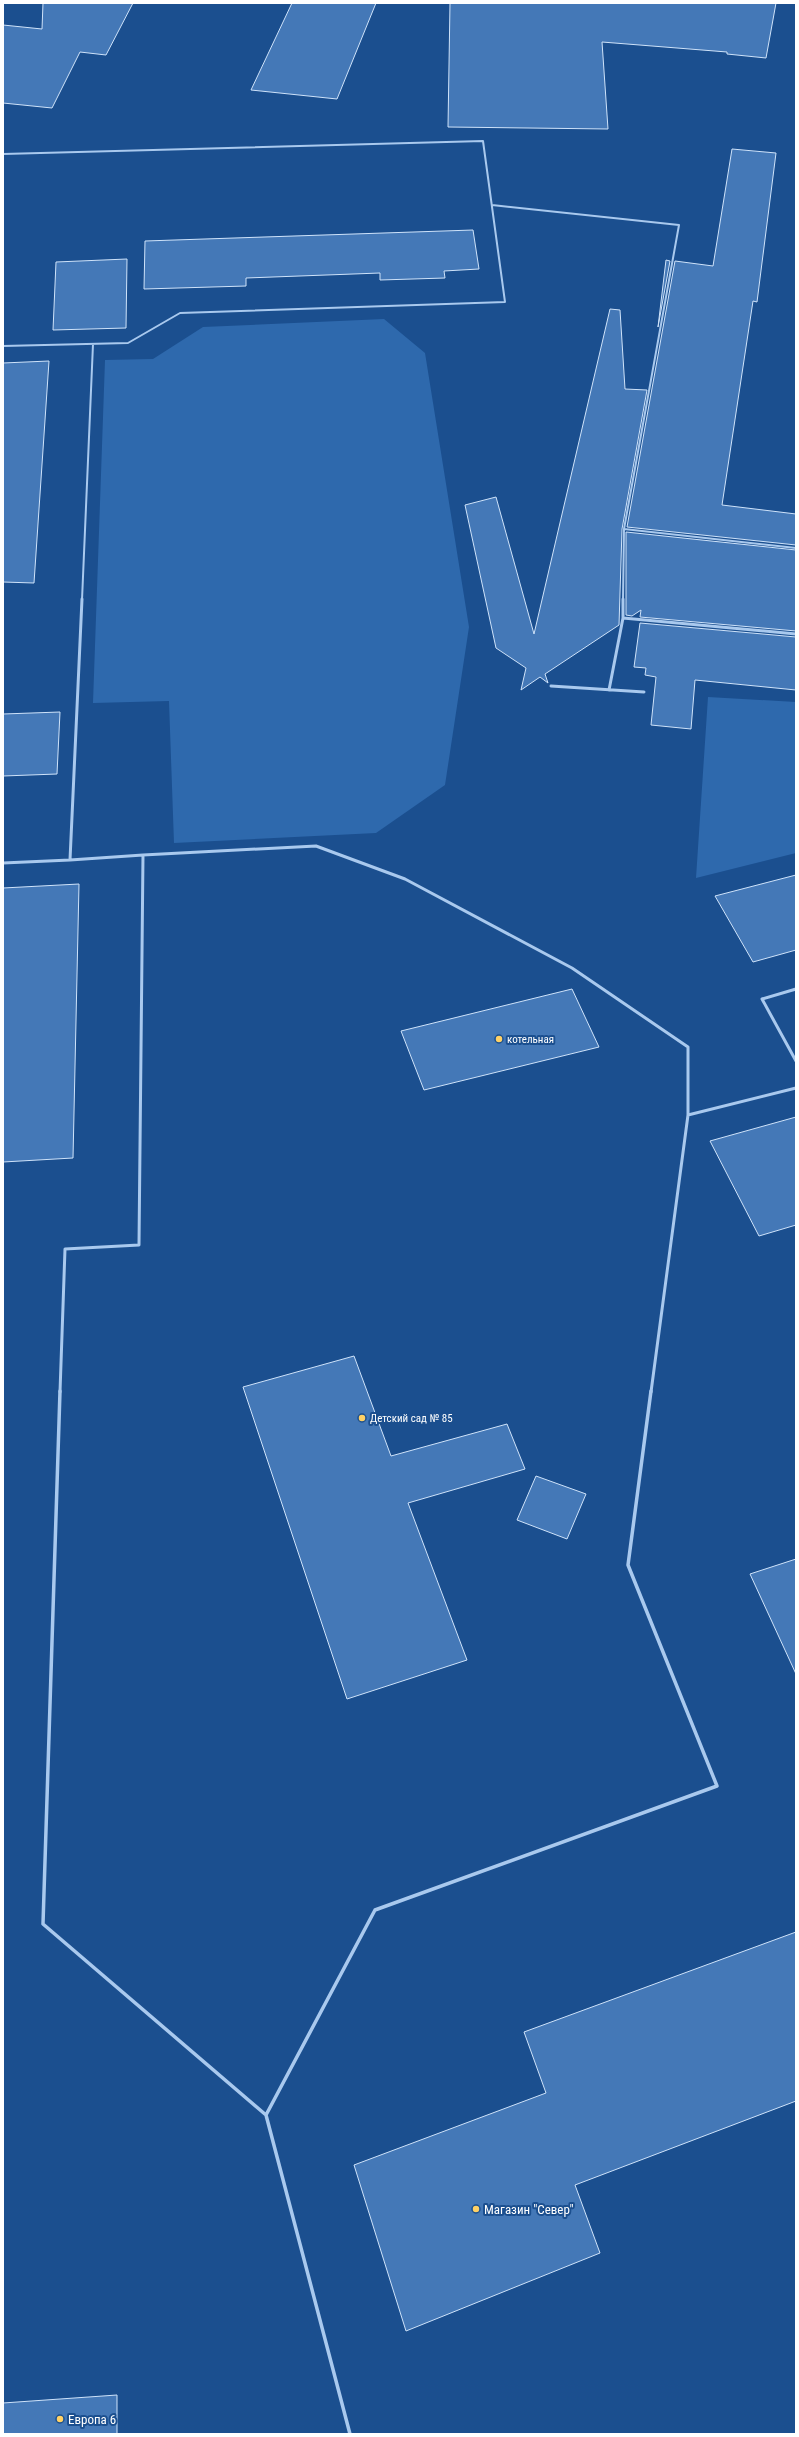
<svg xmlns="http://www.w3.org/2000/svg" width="799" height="2437" viewBox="0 0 799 2437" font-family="'Roboto Condensed',sans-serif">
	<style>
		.green { fill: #2e69ad }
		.building { fill: #4478b7; stroke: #cfe3fa }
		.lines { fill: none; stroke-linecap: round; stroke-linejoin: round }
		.lane-far2 { stroke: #a9c9ee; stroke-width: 2 }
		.lane-far1 { stroke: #a9c9ee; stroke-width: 3 }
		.lane { stroke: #a9c9ee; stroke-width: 3.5 }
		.poi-dot { fill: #ffd166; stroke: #1b4f8f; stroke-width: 1.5 }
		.labels { text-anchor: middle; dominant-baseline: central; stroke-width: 4; stroke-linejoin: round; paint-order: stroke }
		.poi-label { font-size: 11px; fill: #fff; stroke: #1b4f8f; text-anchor: start }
		.near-poi-label { font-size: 13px; fill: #fff; stroke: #1b4f8f; text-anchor: start }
	</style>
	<rect width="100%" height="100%" fill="#1b4f8f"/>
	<path class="green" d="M384,319L425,353L469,627L445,785L376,833L174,843L169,701L93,703L105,360L153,359L203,327Z
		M708,697L796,702V853L696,878Z"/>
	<path class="building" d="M43,3H133L106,55L80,52L52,108L3,103V25L42,29Z
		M292,3H376L337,99L251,90Z
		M450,3H776L766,58L727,54V52L602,42L608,129L448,127Z
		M732,149L776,153L757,302L753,301L722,505L796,514V545L627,527L675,261L713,266Z
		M473,230L479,269L444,271L445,278L380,280V273L246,278V286L144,289L145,241Z
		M127,259L126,328L53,330L56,262Z
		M666,260L670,261L658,327Z
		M610,309L620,310L625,389L647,390L622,529L619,625L545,674L548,683L540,677L521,690L526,668L496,648L465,505L496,497L534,634Z
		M49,361L34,583L3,582V363Z
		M626,532L796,550V631L640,617L641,610L632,616L626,615Z
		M640,623L796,637V690L695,680L691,729L651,725L656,677L645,675L646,668L634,667Z
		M60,712L57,774L3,776V714Z
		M796,875V950L753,962L715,896Z
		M79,884L73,1158L3,1162V888Z
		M572,989L599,1047L424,1090L401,1031Z
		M796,1117V1225L759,1236L710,1141Z
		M354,1356L391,1456L507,1424L525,1469L408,1503L467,1660L347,1699L243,1387Z
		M536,1476L586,1494L567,1539L517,1520Z
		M796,1559V1674L750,1574Z
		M796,1932V2101L575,2185L600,2253L406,2331L354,2165L546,2093L524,2032Z
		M117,2395V2434H3V2403Z"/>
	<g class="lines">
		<path class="lane-far2" d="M3,154L483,141L505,302L180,313L128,343L3,346
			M492,205L679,225L624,529L623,600
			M624,529L796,548
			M82,600L93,344"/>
		<path class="lane-far1" d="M623,618V599
			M551,686L644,692
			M609,690L623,618L796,634
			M143,855L316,846L405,879L572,968L688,1047V1115
			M3,863L70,860
			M796,989L762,999L796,1061
			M60,1392L65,1249L139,1245L143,855L70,860L82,599
			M651,1392L688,1115L796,1088"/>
		<path class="lane" d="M60,1391L43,1924L266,2115L350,2434
			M266,2115L375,1910L717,1786L628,1565L651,1391"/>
	</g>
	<g class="poi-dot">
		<circle cx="499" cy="1039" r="4"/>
		<circle cx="362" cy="1418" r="4"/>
		<circle cx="476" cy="2209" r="4"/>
		<circle cx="60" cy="2419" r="4"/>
	</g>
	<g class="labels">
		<g class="poi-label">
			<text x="507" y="1039">котельная</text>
			<text x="370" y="1418">Детский сад № 85</text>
		</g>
		<g class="near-poi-label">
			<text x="484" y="2209">Магазин "Север"</text>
			<text x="68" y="2419">Европа 6</text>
		</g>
	</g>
	<rect width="799" height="2437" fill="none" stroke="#ffffff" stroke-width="8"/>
</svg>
